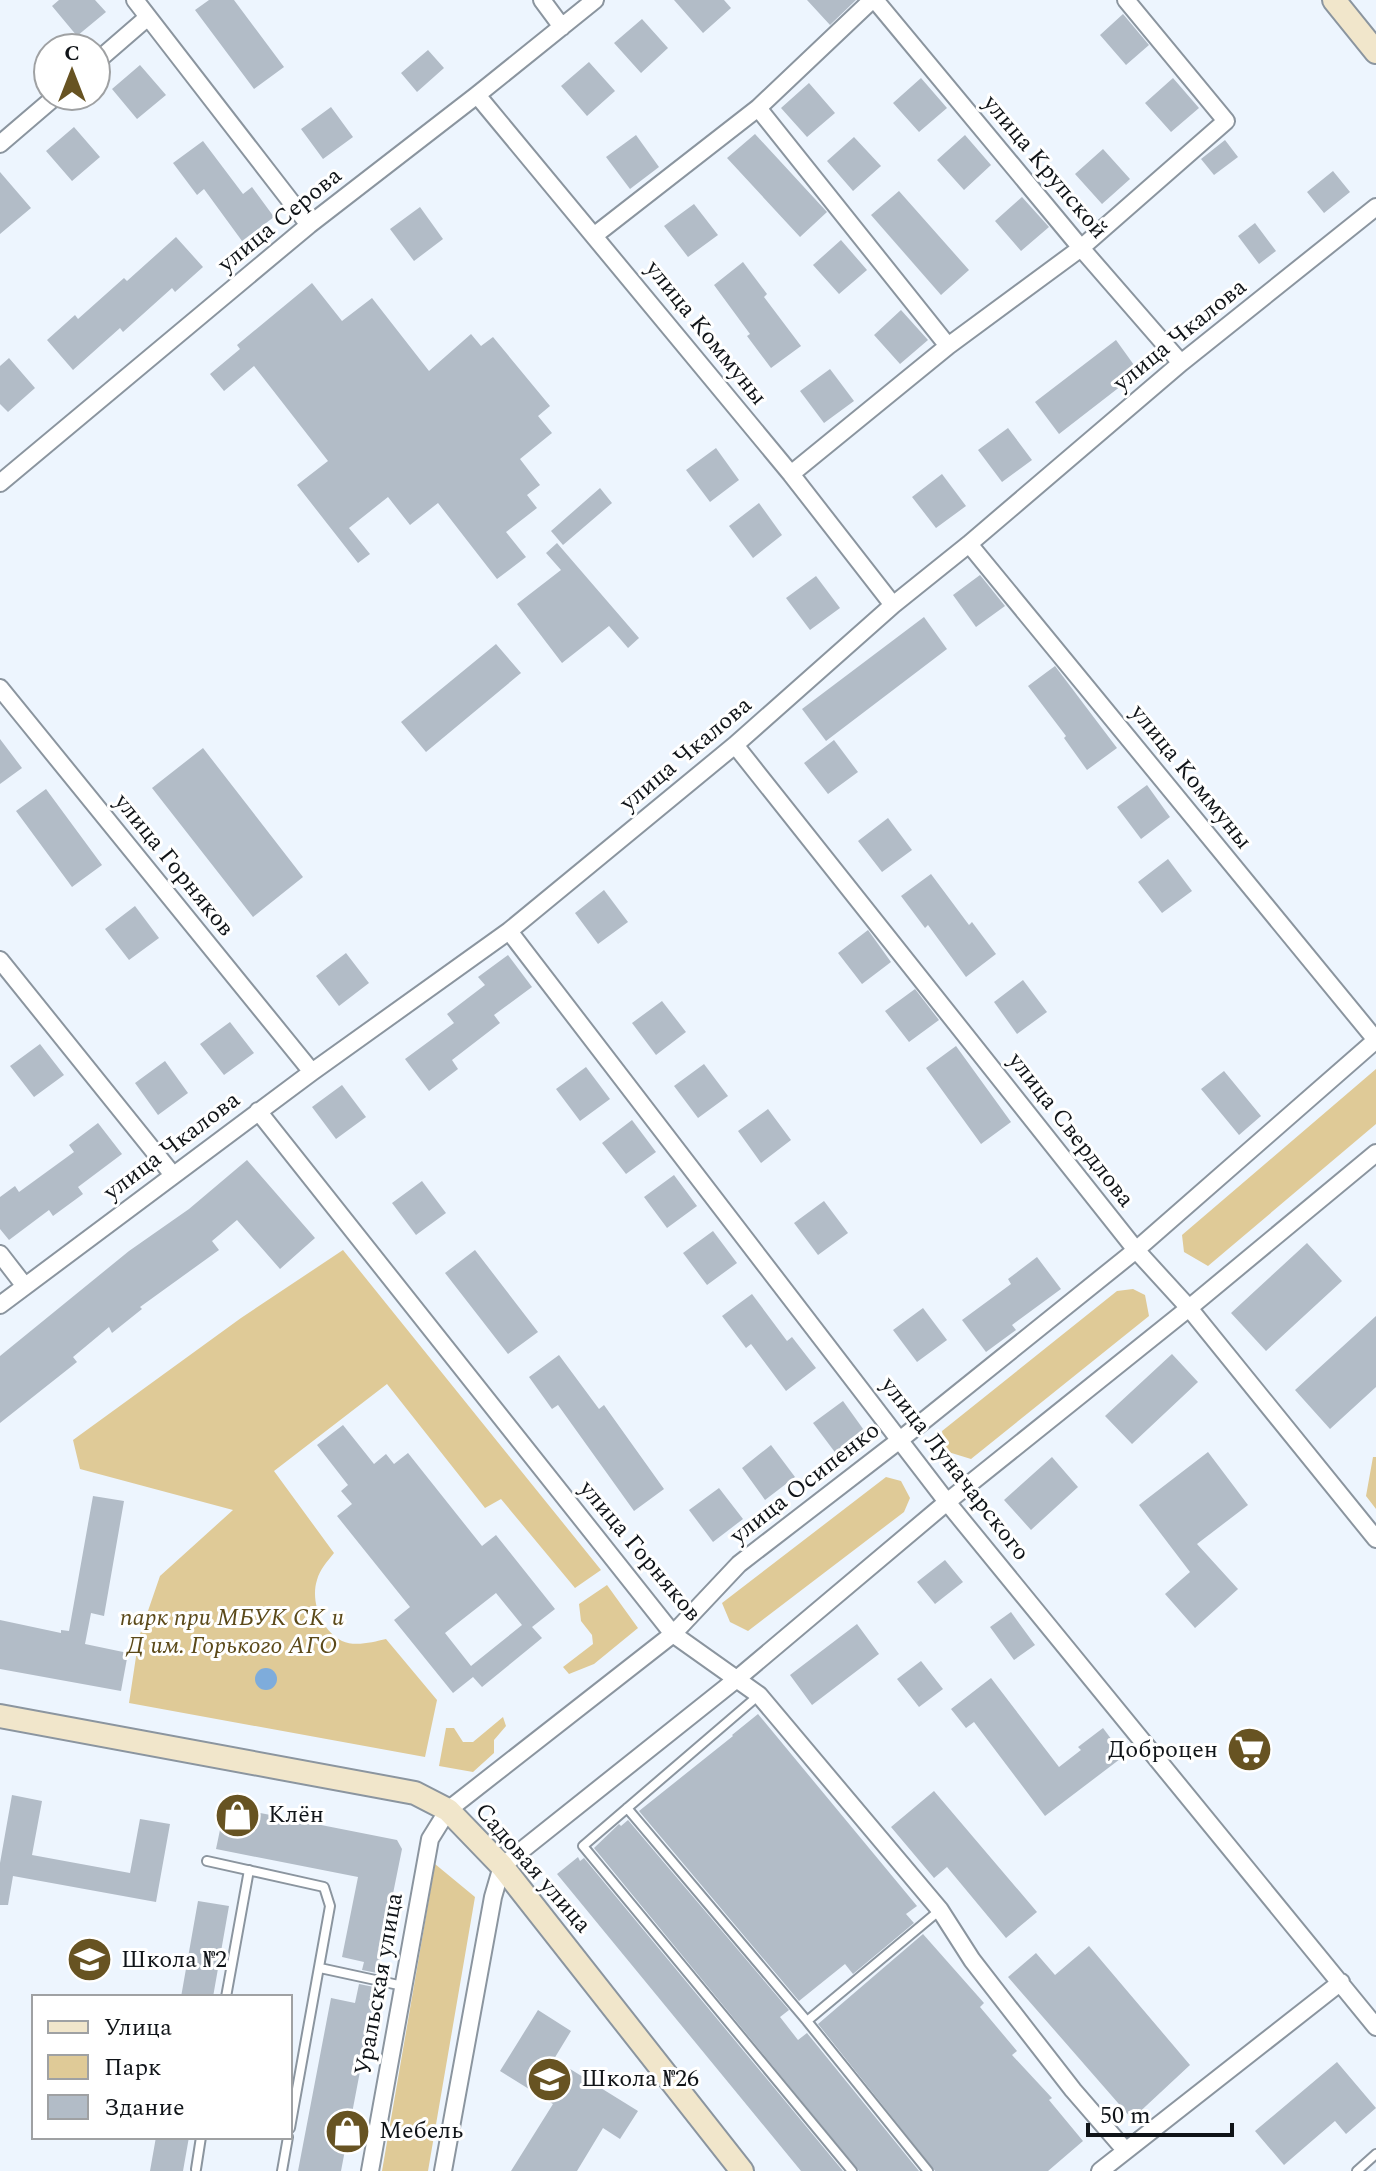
<svg xmlns="http://www.w3.org/2000/svg" width="1376" height="2171" viewBox="0 0 1376 2171" font-family="Spectral,serif">
	<style>
		.green { fill: #dfca97 }
		.water { fill: #7eacdb }
		.building { fill: #b2bcc7; fill-rule: evenodd }
		.lines { fill: none; stroke-linecap: round; stroke-linejoin: round }
		.lane-casing { stroke: #8b959f; stroke-width: 12 }
		.street-casing { stroke: #8b959f; stroke-width: 20 }
		.secondary-casing { stroke: #8b959f; stroke-width: 26 }
		.lane { stroke: #fff; stroke-width: 8 }
		.street { stroke: #fff; stroke-width: 16 }
		.secondary { stroke: #f1e6cb; stroke-width: 22 }
		.labels { text-anchor: middle; dominant-baseline: central; stroke-width: 6; stroke-linejoin: round; paint-order: stroke }
		.street-label { font-size: 24px; fill: #101418; stroke: #fff }
		.park-label { font-size: 24px; font-style: italic; fill: #5b4919; stroke: #fff }
		.poi-label { font-size: 24px; fill: #101418; stroke: #fff; text-anchor: start }
	</style>
	<rect width="100%" height="100%" fill="#edf5fe"/>
	<path class="green" d="M1376,1069V1124L1208,1266L1184,1252L1182,1235Z
		M343,1250L601,1570L575,1588L501,1499L485,1508L387,1384L274,1471L334,1553C327,1562 320,1569 317,1580C310,1602 322,1631 342,1641C355,1647 373,1642 386,1639L437,1700L425,1757L129,1703L139,1637L160,1576L233,1510L80,1469L73,1440L241,1318Z
		M1133,1289L1145,1295L1149,1316L971,1459L945,1451L942,1431L1117,1291Z
		M1373,1457H1376V1509L1366,1496Z
		M886,1477L901,1481L910,1498L904,1512L748,1631L730,1622L722,1603Z
		M607,1585L638,1628L594,1664L569,1674L563,1667L593,1644L592,1635L581,1621L579,1604Z
		M503,1717L506,1726L494,1740V1753L473,1772L439,1766L446,1728H454L463,1742H473Z
		M435,1864L475,1897L428,2171H382Z"/>
	<path class="water" d="M255 1679a11 11 0 1 1 22 0a11 11 0 1 1-22 0Z"/>
	<path class="building" d="M59,0H95L106,12L77,36L52,6Z
		M209,0H234L284,67L254,89L195,10Z
		M674,0H724L731,8L703,33Z
		M807,0H856L830,25Z
		M1123,14L1149,45L1126,65L1100,35Z
		M642,19L668,48L641,73L614,43Z
		M428,50L444,68L417,92L401,73Z
		M589,62L615,91L587,116L561,86Z
		M140,65L166,95L137,119L112,89Z
		M921,78L947,108L919,132L893,103Z
		M1173,78L1199,108L1171,132L1145,103Z
		M809,83L835,113L807,137L781,108Z
		M331,107L353,137L323,159L301,129Z
		M74,127L100,157L72,181L46,151Z
		M755,134L827,212L800,237L727,158Z
		M636,135L659,167L630,189L606,157Z
		M965,135L991,165L964,190L937,160Z
		M854,137L881,166L853,191L827,161Z
		M1225,140L1238,157L1214,175L1201,159Z
		M203,141L243,194L252,187L274,217L242,241L204,189L197,195L173,163Z
		M1103,149L1130,179L1102,204L1075,174Z
		M1333,171L1350,192L1324,213L1307,192Z
		M0,172L31,208L0,234Z
		M899,191L969,270L941,295L871,215Z
		M1022,197L1049,227L1021,251L995,221Z
		M694,204L718,235L688,257L664,226Z
		M420,207L443,239L414,261L390,229Z
		M1255,223L1276,251L1259,264L1238,236Z
		M176,237L203,267L175,292L172,288L123,332L120,328L73,370L47,340L75,315L78,319L124,278L127,281Z
		M841,240L867,270L839,294L813,265Z
		M743,262L767,294L764,297L801,346L771,368L747,336L750,334L714,285Z
		M312,283L342,321L372,298L429,371L471,334L481,346L493,337L550,406L538,416L552,433L520,459L540,485L527,495L537,508L506,532L526,557L497,579L438,503L410,525L388,497L349,528L370,554L358,563L297,485L328,461L254,366L224,391L210,374L240,349L237,345Z
		M901,310L928,340L900,364L874,335Z
		M1116,340L1139,372L1059,434L1035,402Z
		M9,358L35,388L8,412L0,404V366Z
		M830,369L854,401L824,423L800,391Z
		M1008,428L1032,460L1002,482L978,450Z
		M716,448L739,480L710,502L686,470Z
		M942,474L966,506L936,528L912,497Z
		M600,488L612,503L563,545L551,531Z
		M759,503L782,535L753,558L729,526Z
		M557,543L639,638L628,648L609,626L562,663L517,604L561,570L546,553Z
		M980,575L1005,606L976,627L953,595Z
		M816,576L840,608L810,630L786,598Z
		M924,617L947,649L826,741L802,709Z
		M496,644L521,673L426,752L401,722Z
		M1055,666L1117,748L1087,770L1064,738L1066,736L1028,686Z
		M0,739L22,768L0,784Z
		M834,740L858,772L828,794L804,763Z
		M203,748L303,877L253,917L152,788Z
		M1147,785L1170,817L1141,839L1117,807Z
		M46,789L102,865L72,887L16,811Z
		M888,818L912,850L882,872L858,841Z
		M1168,859L1192,891L1162,913L1138,882Z
		M931,874L969,925L972,922L996,954L966,977L928,925L925,928L901,896Z
		M604,890L628,922L598,944L575,913Z
		M135,906L159,938L129,960L105,929Z
		M868,930L891,962L862,984L838,953Z
		M346,953L369,983L339,1006L316,976Z
		M508,955L532,987L494,1015L500,1023L452,1060L458,1069L429,1091L405,1059L454,1023L447,1014L485,985L478,977Z
		M1023,980L1047,1012L1017,1034L994,1002Z
		M915,989L939,1020L909,1042L885,1011Z
		M662,1001L686,1032L656,1055L632,1023Z
		M230,1022L254,1053L224,1075L200,1044Z
		M40,1044L64,1075L34,1097L10,1066Z
		M956,1046L1011,1122L981,1144L926,1068Z
		M165,1061L188,1093L158,1115L135,1083Z
		M704,1064L728,1096L698,1118L674,1086Z
		M586,1067L610,1099L580,1121L556,1089Z
		M1224,1071L1261,1116L1239,1135L1201,1089Z
		M342,1085L366,1117L336,1139L312,1107Z
		M768,1109L791,1140L761,1163L738,1131Z
		M632,1120L656,1152L626,1174L602,1143Z
		M98,1123L122,1154L78,1187L83,1194L53,1216L49,1210L9,1240L0,1229V1197L15,1186L19,1192L74,1152L69,1145Z
		M247,1160L315,1238L280,1269L237,1220L212,1241L219,1250L140,1307L142,1309L112,1333L109,1327L73,1357L77,1362L0,1423V1356L129,1251L189,1209Z
		M674,1175L697,1206L667,1228L644,1197Z
		M422,1181L446,1213L416,1235L392,1203Z
		M824,1201L848,1233L818,1255L794,1223Z
		M713,1231L737,1263L707,1285L683,1253Z
		M1307,1243L1342,1281L1266,1351L1231,1313Z
		M475,1250L538,1332L508,1354L445,1273Z
		M1037,1257L1061,1289L1012,1325L1016,1330L986,1352L962,1320L1011,1284L1008,1279Z
		M752,1294L787,1341L792,1337L816,1368L786,1391L751,1344L746,1348L722,1316Z
		M923,1308L947,1340L917,1362L893,1330Z
		M1376,1316V1387L1330,1429L1295,1390Z
		M1172,1354L1198,1382L1132,1444L1105,1416Z
		M559,1355L599,1409L604,1405L664,1489L634,1511L558,1405L552,1409L529,1377Z
		M843,1401L866,1433L837,1455L813,1423Z
		M343,1425L374,1464L386,1454L394,1464L408,1453L482,1546L496,1535L555,1609L532,1627L542,1638L482,1687L473,1677L453,1693L394,1620L410,1607L337,1516L352,1504L341,1491L348,1485L317,1445ZM496,1593L522,1625L471,1666L445,1633Z
		M771,1445L795,1477L765,1500L742,1468Z
		M1208,1452L1248,1505L1197,1544L1238,1589L1195,1628L1165,1594L1190,1572L1139,1505Z
		M1052,1457L1078,1487L1031,1530L1004,1500Z
		M719,1488L743,1519L713,1542L689,1510Z
		M93,1496L124,1501L104,1616L91,1613L85,1644L128,1653L121,1691L0,1669V1620L61,1633V1630L69,1631Z
		M945,1560L963,1582L935,1604L917,1582Z
		M1011,1612L1035,1645L1014,1660L990,1627Z
		M857,1624L879,1654L812,1705L790,1675Z
		M921,1661L943,1689L919,1707L897,1679Z
		M991,1678L1059,1767L1081,1750L1078,1747L1103,1728L1124,1756L1045,1816L974,1722L966,1728L951,1709Z
		M758,1714L917,1906L906,1914L914,1923L853,1974L845,1964L799,2001L639,1811L733,1736L732,1735Z
		M934,1791L1037,1912L1006,1938L947,1867L934,1878L891,1827Z
		M12,1795L42,1801L32,1855L130,1873L140,1819L170,1824L156,1902L13,1876L8,1905H0V1863Z
		M225,1806L397,1840L402,1849L377,1973L362,1970L364,1962L342,1957L358,1877L216,1849Z
		M628,1820L789,2010L780,2017L798,2040L807,2033L919,2171H859L594,1848L619,1824L621,1826Z
		M578,1857L580,1861L584,1858L843,2171H801L557,1874Z
		M198,1901L229,1906L213,1997H181Z
		M923,1934L984,2003L980,2007L1017,2051L1012,2055L1052,2098L1049,2100L1083,2141L1048,2171H935L818,2024Z
		M1089,1946L1190,2065L1132,2119L1008,1977L1036,1953L1055,1975Z
		M359,1984L374,1987L372,1997L374,1998L341,2171H298L331,1998L355,2003Z
		M538,2010L571,2031L554,2059L638,2111L620,2139L603,2128L577,2171H511L553,2104L500,2071Z
		M1337,2062L1376,2108L1346,2134L1335,2121L1284,2165L1255,2131Z
		M156,2137H189L183,2171H150Z"/>
	<g class="lines">
		<defs>
			<path id="lane" d="M759,1695L583,1846L852,2171
				M627,1808L807,2021L928,2171
				M207,1861L324,1887L330,1906L290,2128
				M320,1968L403,1986
				M226,1997L249,1870
				M807,2021L940,1910
				M196,2169L201,2137
				M282,2171L288,2137
				M1357,2171L1376,2154"/>
			<path id="street" d="M135,0L309,225
				M542,0L562,27
				M875,0L1081,248L1181,363
				M96,62L148,17
				M477,95L791,474L893,605
				M758,108L948,346
				M0,144L56,96
				M595,235L758,108L872,0
				M791,474L948,346L1081,248L1226,121L1126,0
				M0,483L309,225L477,95L595,0
				M969,544L1376,1040
				M0,688L312,1072
				M735,745L1136,1250L1189,1308L1376,1539
				M509,931L947,1502L1376,2027
				M0,960L173,1175
				M258,1111L673,1634L759,1695L940,1910L972,1960L1073,2090L1125,2150
				M0,1254L24,1285
				M0,1305L312,1072L509,931L735,745L893,605L969,544L1181,363L1376,207
				M370,2171L430,1839L448,1810L673,1634L739,1564L901,1439L1136,1250L1376,1040
				M443,2171L493,1897L502,1866L738,1678L947,1502L1189,1308L1376,1153
				M1100,2171L1341,1982"/>
			<path id="secondary" d="M1334,0L1376,52
				M0,1716L415,1793L448,1810L502,1866L742,2171"/>
		</defs>
		<use href="#lane" class="lane-casing"/>
		<use href="#street" class="street-casing"/>
		<use href="#secondary" class="secondary-casing"/>
		<use href="#lane" class="lane"/>
		<use href="#street" class="street"/>
		<use href="#secondary" class="secondary"/>
	</g>
	<defs>
		<symbol id="supermarket-disc" viewBox="-11 -11 22 22"><circle r="9.5" fill="#675322" stroke="#fff"/><path d="M-6-5.5h2.5l.6 2H6L4.5 2H-2.5L-4.4-4H-6ZM-1.5 3.2a1.3 1.3 0 1 0 .1 0ZM3 3.2a1.3 1.3 0 1 0 .1 0Z" fill="#fff"/></symbol>
		<symbol id="shop-disc" viewBox="-11 -11 22 22"><circle r="9.5" fill="#675322" stroke="#fff"/><path d="M-5-2.5h2.3a2.7 3.5 0 0 1 5.4 0H5L5.5 6h-11ZM-1.5-2.5h3a1.5 2.3 0 0 0-3 0Z" fill="#fff"/></symbol>
		<symbol id="school-disc" viewBox="-11 -11 22 22"><circle r="9.5" fill="#675322" stroke="#fff"/><path d="M0-5L7-2L0 1L-7-2ZM-4 1L0 2.5L4 1V4Q0 6-4 4Z" fill="#fff"/></symbol>
	</defs>
	<g fill-rule="evenodd">
		<use href="#supermarket-disc" x="1224" y="1724" width="51" height="51"/>
		<use href="#shop-disc" x="212" y="1790" width="51" height="51"/>
		<use href="#school-disc" x="64" y="1934" width="51" height="51"/>
		<use href="#school-disc" x="524" y="2054" width="51" height="51"/>
		<use href="#shop-disc" x="322" y="2106" width="51" height="51"/>
	</g>
	<g class="labels">
		<g class="street-label">
			<text transform="translate(1045 167) rotate(50)">улица Крупской</text>
			<text transform="translate(280 220) rotate(-39)">улица Серова</text>
			<text transform="translate(706 333) rotate(51)">улица Коммуны</text>
			<text transform="translate(1180 335) rotate(-39)">улица Чкалова</text>
			<text transform="translate(686 754) rotate(-40)">улица Чкалова</text>
			<text transform="translate(1191 777) rotate(51)">улица Коммуны</text>
			<text transform="translate(174 865) rotate(51)">улица Горняков</text>
			<text transform="translate(1071 1130) rotate(52)">улица Свердлова</text>
			<text transform="translate(172 1146) rotate(-37)">улица Чкалова</text>
			<text transform="translate(955 1469) rotate(52)">улица Луначарского</text>
			<text transform="translate(805 1483) rotate(-38)">улица Осипенко</text>
			<text transform="translate(640 1551) rotate(50)">улица Горняков</text>
			<text transform="translate(533 1868) rotate(49)">Садовая улица</text>
			<text transform="translate(379 1984) rotate(-80)">Уральская улица</text>
		</g>
		<g class="park-label">
			<text x="232" y="1618">парк при МБУК СК и<tspan x="232" dy="28">Д им. Горького АГО</tspan></text>
		</g>
		<g class="poi-label">
			<text x="1218" y="1750" text-anchor="end">Доброцен</text>
			<text x="268" y="1815">Клён</text>
			<text x="121" y="1960">Школа №2</text>
			<text x="581" y="2079">Школа №26</text>
			<text x="379" y="2131">Мебель</text>
		</g>
	</g>
	<rect x="32" y="1995" width="260" height="144" fill="#ffffff" stroke="#9fa1a3" stroke-width="2"/>
	<rect x="48" y="2021" width="40" height="12" fill="#f1e6cb" stroke="#9fa1a3" stroke-width="2"/>
	<text x="104" y="2035" font-size="24" fill="#101418">Улица</text>
	<rect x="48" y="2055" width="40" height="24" fill="#dfca97" stroke="#9fa1a3" stroke-width="2"/>
	<text x="104" y="2075" font-size="24" fill="#101418">Парк</text>
	<rect x="48" y="2095" width="40" height="24" fill="#b2bcc7" stroke="#9fa1a3" stroke-width="2"/>
	<text x="104" y="2115" font-size="24" fill="#101418">Здание</text>
	<g transform="translate(72 72)"><circle r="38" fill="#ffffff" stroke="#9fa1a3" stroke-width="2"/>
	<path d="M0-6L14 30L0 20L-14 30Z" fill="#675322"/>
	<text y="-12" font-size="22" font-weight="bold" text-anchor="middle" fill="#101418">С</text>
	</g>
	<path d="M1088 2123v12h144v-12" fill="none" stroke="#101418" stroke-width="4"/>
	<text x="1100" y="2123" font-size="24" fill="#101418" stroke="#ffffff" stroke-width="6" paint-order="stroke">50 m</text>
</svg>
